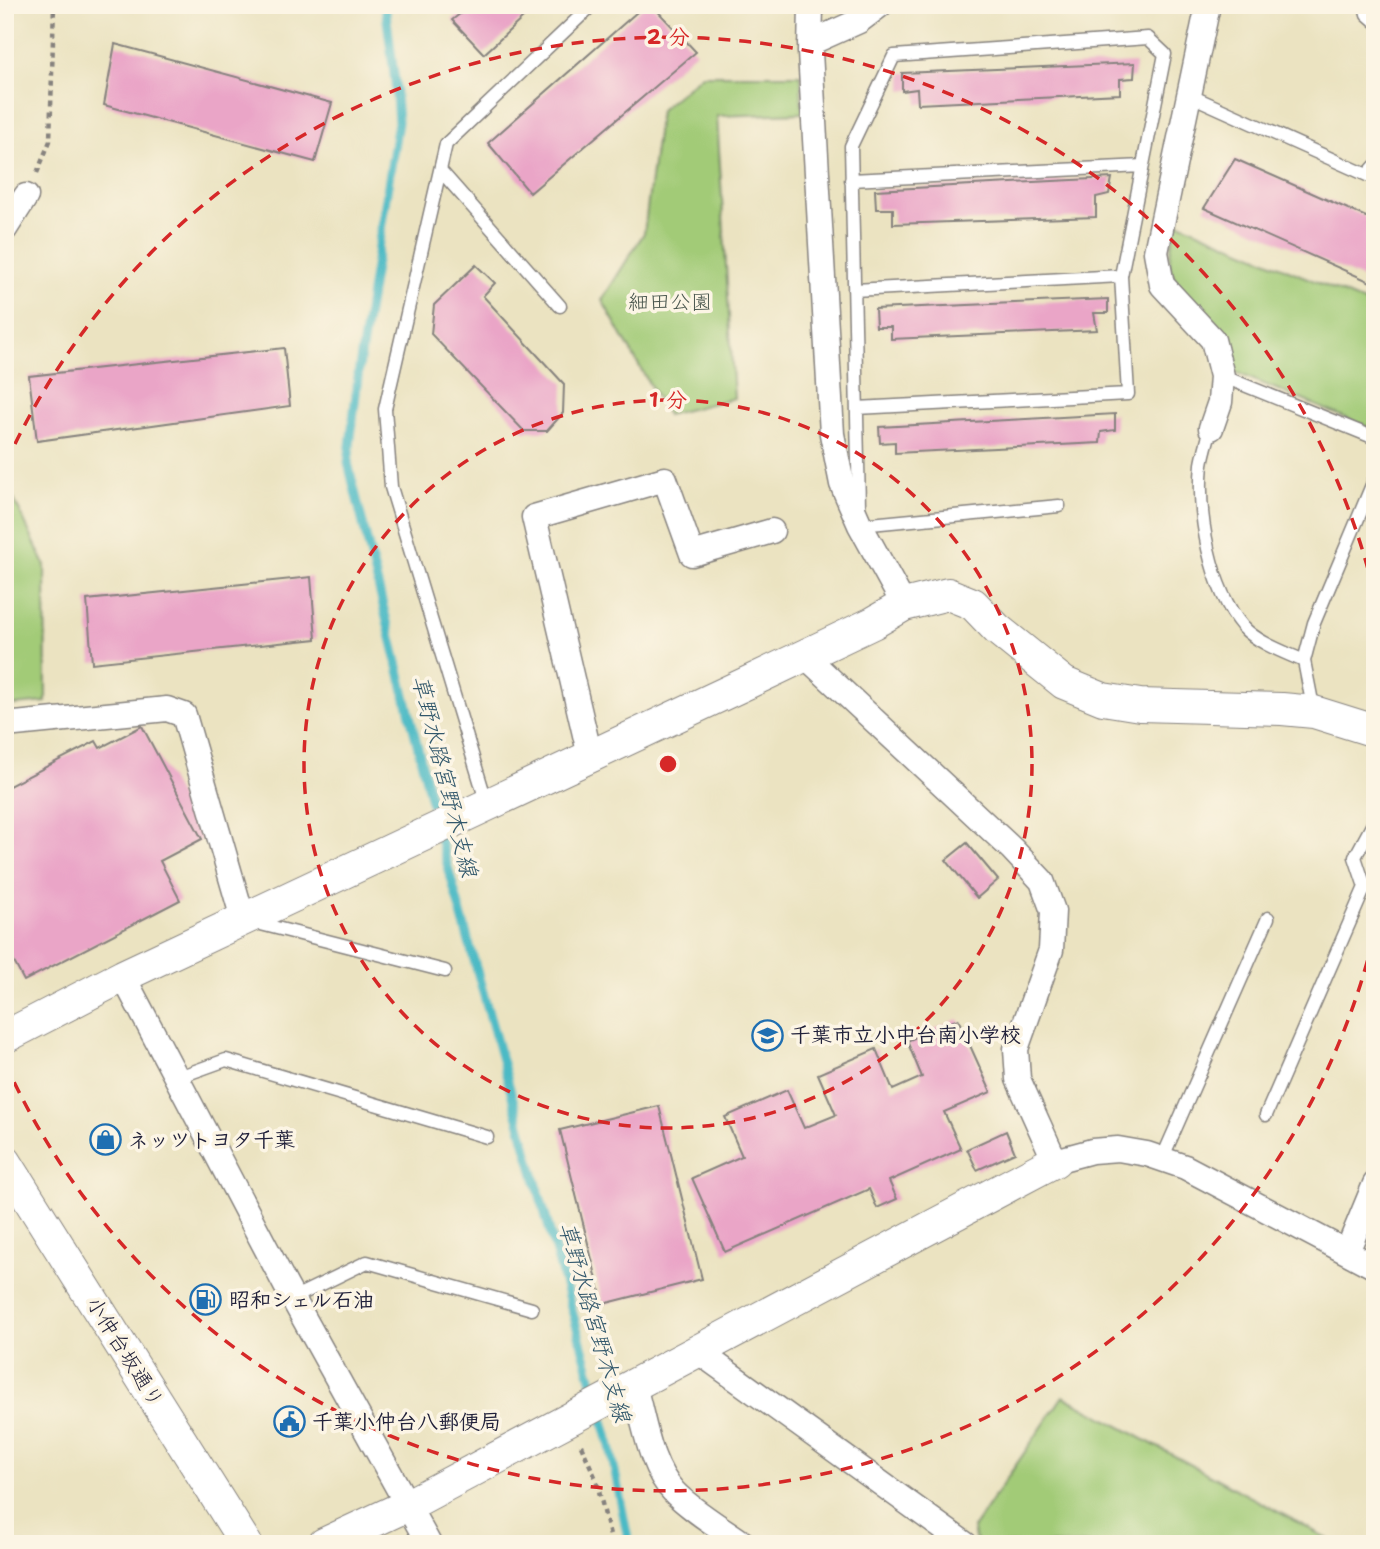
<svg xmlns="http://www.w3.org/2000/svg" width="1380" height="1549" viewBox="0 0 1380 1549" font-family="'Shantell Sans','Klee One',sans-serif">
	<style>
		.green { fill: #a2cb77; stroke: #627659; stroke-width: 2 }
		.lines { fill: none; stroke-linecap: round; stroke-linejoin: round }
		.stream { stroke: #4cbac5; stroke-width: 9 }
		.building { fill: #eaa5c7 }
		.service-casing { stroke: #86827e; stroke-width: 15 }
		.minor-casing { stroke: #86827e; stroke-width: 27 }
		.tertiary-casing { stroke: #86827e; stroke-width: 34 }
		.path { stroke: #86827e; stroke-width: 4.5; stroke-dasharray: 5 5; stroke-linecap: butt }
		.service { stroke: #fff; stroke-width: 12 }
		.minor { stroke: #fff; stroke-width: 24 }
		.tertiary { stroke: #fff; stroke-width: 32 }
		.ring { fill: none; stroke: #d62828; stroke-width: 3.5; stroke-dasharray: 12 9 }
		.labels { text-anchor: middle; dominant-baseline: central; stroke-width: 7; stroke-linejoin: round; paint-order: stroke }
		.park-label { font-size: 21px; fill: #48554d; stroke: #fcf5e5 }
		.poi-label { font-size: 21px; font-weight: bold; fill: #22223b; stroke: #fcf5e5; text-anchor: start }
		.street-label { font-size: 21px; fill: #22223b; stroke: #fcf5e5 }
		.water-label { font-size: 23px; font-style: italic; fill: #31576b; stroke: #fcf5e5 }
		.centre { fill: #d62828; stroke: #fcf5e5; stroke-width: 3.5 }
		.ring-label { font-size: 21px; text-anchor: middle; font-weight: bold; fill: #d62828; stroke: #fcf5e5; stroke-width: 7; stroke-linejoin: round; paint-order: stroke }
	</style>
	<rect width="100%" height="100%" fill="#fcf5e5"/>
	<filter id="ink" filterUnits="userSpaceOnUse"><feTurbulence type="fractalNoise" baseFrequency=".0143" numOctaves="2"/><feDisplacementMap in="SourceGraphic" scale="14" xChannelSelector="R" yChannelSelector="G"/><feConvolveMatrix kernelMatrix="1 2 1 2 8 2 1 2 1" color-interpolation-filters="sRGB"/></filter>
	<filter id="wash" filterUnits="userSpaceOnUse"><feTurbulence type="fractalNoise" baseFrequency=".00686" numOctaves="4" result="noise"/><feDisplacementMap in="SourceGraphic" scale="28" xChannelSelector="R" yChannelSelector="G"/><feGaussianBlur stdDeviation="1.57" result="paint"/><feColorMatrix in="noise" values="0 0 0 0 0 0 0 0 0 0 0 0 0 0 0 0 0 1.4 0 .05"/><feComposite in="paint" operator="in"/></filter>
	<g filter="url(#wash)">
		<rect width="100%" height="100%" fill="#ebe3c1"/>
		<path class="green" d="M702,75H801L802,113L717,116L734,398L667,415L602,300L644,233L660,110Z
			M1177,222L1375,307V430L1230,370C1229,362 1230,351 1228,343C1217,312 1175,299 1170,265C1168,251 1174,235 1177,222Z
			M5,471L9,489L45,565L46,702L5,706Z
			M1063,1396L1325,1537L1333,1544H981L975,1539L973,1528Z"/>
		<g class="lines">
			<path class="stream" d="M385,5L395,82L398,122L359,368L348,463L436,821
				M439,835L610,1446L629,1544"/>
		</g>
		<g id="blocks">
			<path class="building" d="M462,5H537L484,54L452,20L465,10Z
				M645,5H652L696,52L530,193L488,143Z
				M115,44L332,103L315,162L104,105Z
				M1135,63L1134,78L1120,79V94L918,104L917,89L902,91V73Z
				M1235,159L1375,221V284L1204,208Z
				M1112,178L1109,194L1096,197V217L893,224V209H876L875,190Z
				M476,265L495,283L483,296L564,384L563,413L547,431H524L431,334L434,305Z
				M1108,299V313H1094L1097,330L891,339V327H876L875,309Z
				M284,348L290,406L37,441L29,376Z
				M1115,414V430L1101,432L1100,443L895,453V442L880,443L879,427Z
				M311,577L316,639L92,663L87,600Z
				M142,726L202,839L160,861L180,900L24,981L5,945V788L96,741L100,748Z
				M967,843L998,880L977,898L946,860Z
				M958,1019L991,1092L944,1112L961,1149L889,1181L897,1199L877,1208L869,1189L725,1252L692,1178L742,1156L725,1117L787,1090L804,1128L836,1115L818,1074L876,1049L893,1090L922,1077L907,1041Z
				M659,1106L702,1279L603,1304L560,1130Z
				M1006,1131L1015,1153L977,1170L967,1149Z"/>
		</g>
	</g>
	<g filter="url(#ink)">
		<use href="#blocks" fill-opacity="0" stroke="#86827e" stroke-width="2"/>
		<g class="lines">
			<defs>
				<path id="service" d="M1365,5L1367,14L1375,21
					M1189,95L1367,175L1375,166
					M440,170L560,306
					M851,180L1143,166
					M854,290L1121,276
					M1222,376L1375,438
					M857,408L1128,394L1121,276L1165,54L1148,38L894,56L851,146L859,506
					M1211,428C1208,440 1204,452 1202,464C1197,514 1210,588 1243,627C1258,643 1284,652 1304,661
					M860,525L1059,506
					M1314,712L1304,661L1314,623L1375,478
					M487,804L391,487L385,409L446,144L590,7L589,5
					M253,922L445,971
					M176,1078L226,1060L487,1137
					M1266,1115L1365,887L1355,857L1375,820
					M1162,1159L1268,918
					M293,1298L367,1262L532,1309"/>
				<path id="minor" d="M811,5L810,52L832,434L842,484L860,525L904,605
					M1208,5L1156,252L1162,285L1213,340L1222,376L1220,402L1211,428
					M810,43L859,21L880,5
					M5,229L26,196
					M803,654L1012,849L1042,881L1053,911L1051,950L1016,1049L1018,1079L1055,1161L1092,1151L1118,1149L1147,1154L1185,1167L1375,1267
					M5,725L167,709L184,715L243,919
					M590,756L534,517L665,479L692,554L772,531
					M123,976L286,1286L429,1544
					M1347,1252L1375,1184
					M699,1352L965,1544
					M634,1386C644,1420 649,1466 674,1492C691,1510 723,1529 744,1544"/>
				<path id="tertiary" d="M5,1037L123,976L751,681L873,623L904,605L948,594L973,604L997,629L1064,683L1103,699L1140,705L1282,709L1314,712L1375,731
					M5,1161L246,1544
					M324,1544L408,1505L1055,1161"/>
			</defs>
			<use href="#service" class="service-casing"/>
			<use href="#minor" class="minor-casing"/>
			<use href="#tertiary" class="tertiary-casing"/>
			<path class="path" d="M37,173L50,141L54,5
				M581,1445L596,1479L612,1544"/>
			<use href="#service" class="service"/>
			<use href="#minor" class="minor"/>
			<use href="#tertiary" class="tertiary"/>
		</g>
	</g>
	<g class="ring">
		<circle cx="668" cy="764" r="364"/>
		<path d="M1373 940A727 727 0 0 1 6 1065M6 463A727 727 0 0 1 1373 588"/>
	</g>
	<defs>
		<symbol id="school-ring" viewBox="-11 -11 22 22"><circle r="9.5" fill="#fcf5e5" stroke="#1f6fb2" stroke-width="1.5"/><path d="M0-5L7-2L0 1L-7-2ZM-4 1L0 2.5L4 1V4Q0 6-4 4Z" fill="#1f6fb2"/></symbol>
		<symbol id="shop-ring" viewBox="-11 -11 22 22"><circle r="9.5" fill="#fcf5e5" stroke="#1f6fb2" stroke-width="1.5"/><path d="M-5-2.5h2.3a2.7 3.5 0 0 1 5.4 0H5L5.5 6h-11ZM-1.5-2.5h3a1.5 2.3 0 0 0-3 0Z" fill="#1f6fb2"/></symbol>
		<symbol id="fuel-ring" viewBox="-11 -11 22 22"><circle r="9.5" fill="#fcf5e5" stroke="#1f6fb2" stroke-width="1.5"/><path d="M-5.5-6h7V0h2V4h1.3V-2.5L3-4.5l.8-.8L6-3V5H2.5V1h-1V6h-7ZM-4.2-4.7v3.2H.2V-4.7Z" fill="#1f6fb2"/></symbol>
		<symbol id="civic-ring" viewBox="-11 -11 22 22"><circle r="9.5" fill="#fcf5e5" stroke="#1f6fb2" stroke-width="1.5"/><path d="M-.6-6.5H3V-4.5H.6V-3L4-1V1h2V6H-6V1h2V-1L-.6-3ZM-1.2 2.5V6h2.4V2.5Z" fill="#1f6fb2"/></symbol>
	</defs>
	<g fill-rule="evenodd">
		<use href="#school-ring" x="750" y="1018" width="35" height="35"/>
		<use href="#shop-ring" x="88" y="1122" width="35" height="35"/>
		<use href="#fuel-ring" x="188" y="1282" width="35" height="35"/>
		<use href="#civic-ring" x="272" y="1404" width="35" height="35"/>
	</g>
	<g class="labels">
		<g class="park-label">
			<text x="670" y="302">細田公園</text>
		</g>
		<g class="poi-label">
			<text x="790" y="1035">千葉市立小中台南小学校</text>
			<text x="128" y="1140">ネッツトヨタ千葉</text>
			<text x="229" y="1300">昭和シェル石油</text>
			<text x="312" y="1422">千葉小仲台八郵便局</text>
		</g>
		<g class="street-label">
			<text transform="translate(125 1352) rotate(58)">小仲台坂通り</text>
		</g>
		<g class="water-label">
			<text transform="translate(445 776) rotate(76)">草野水路宮野木支線</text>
			<text transform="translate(595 1322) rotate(74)">草野水路宮野木支線</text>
		</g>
	</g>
	<circle cx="668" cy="764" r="10" class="centre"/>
	<g class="ring-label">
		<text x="668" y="44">2 分</text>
		<text x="668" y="407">1 分</text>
	</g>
	<rect width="1380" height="1549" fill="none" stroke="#fcf5e5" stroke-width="28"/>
</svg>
